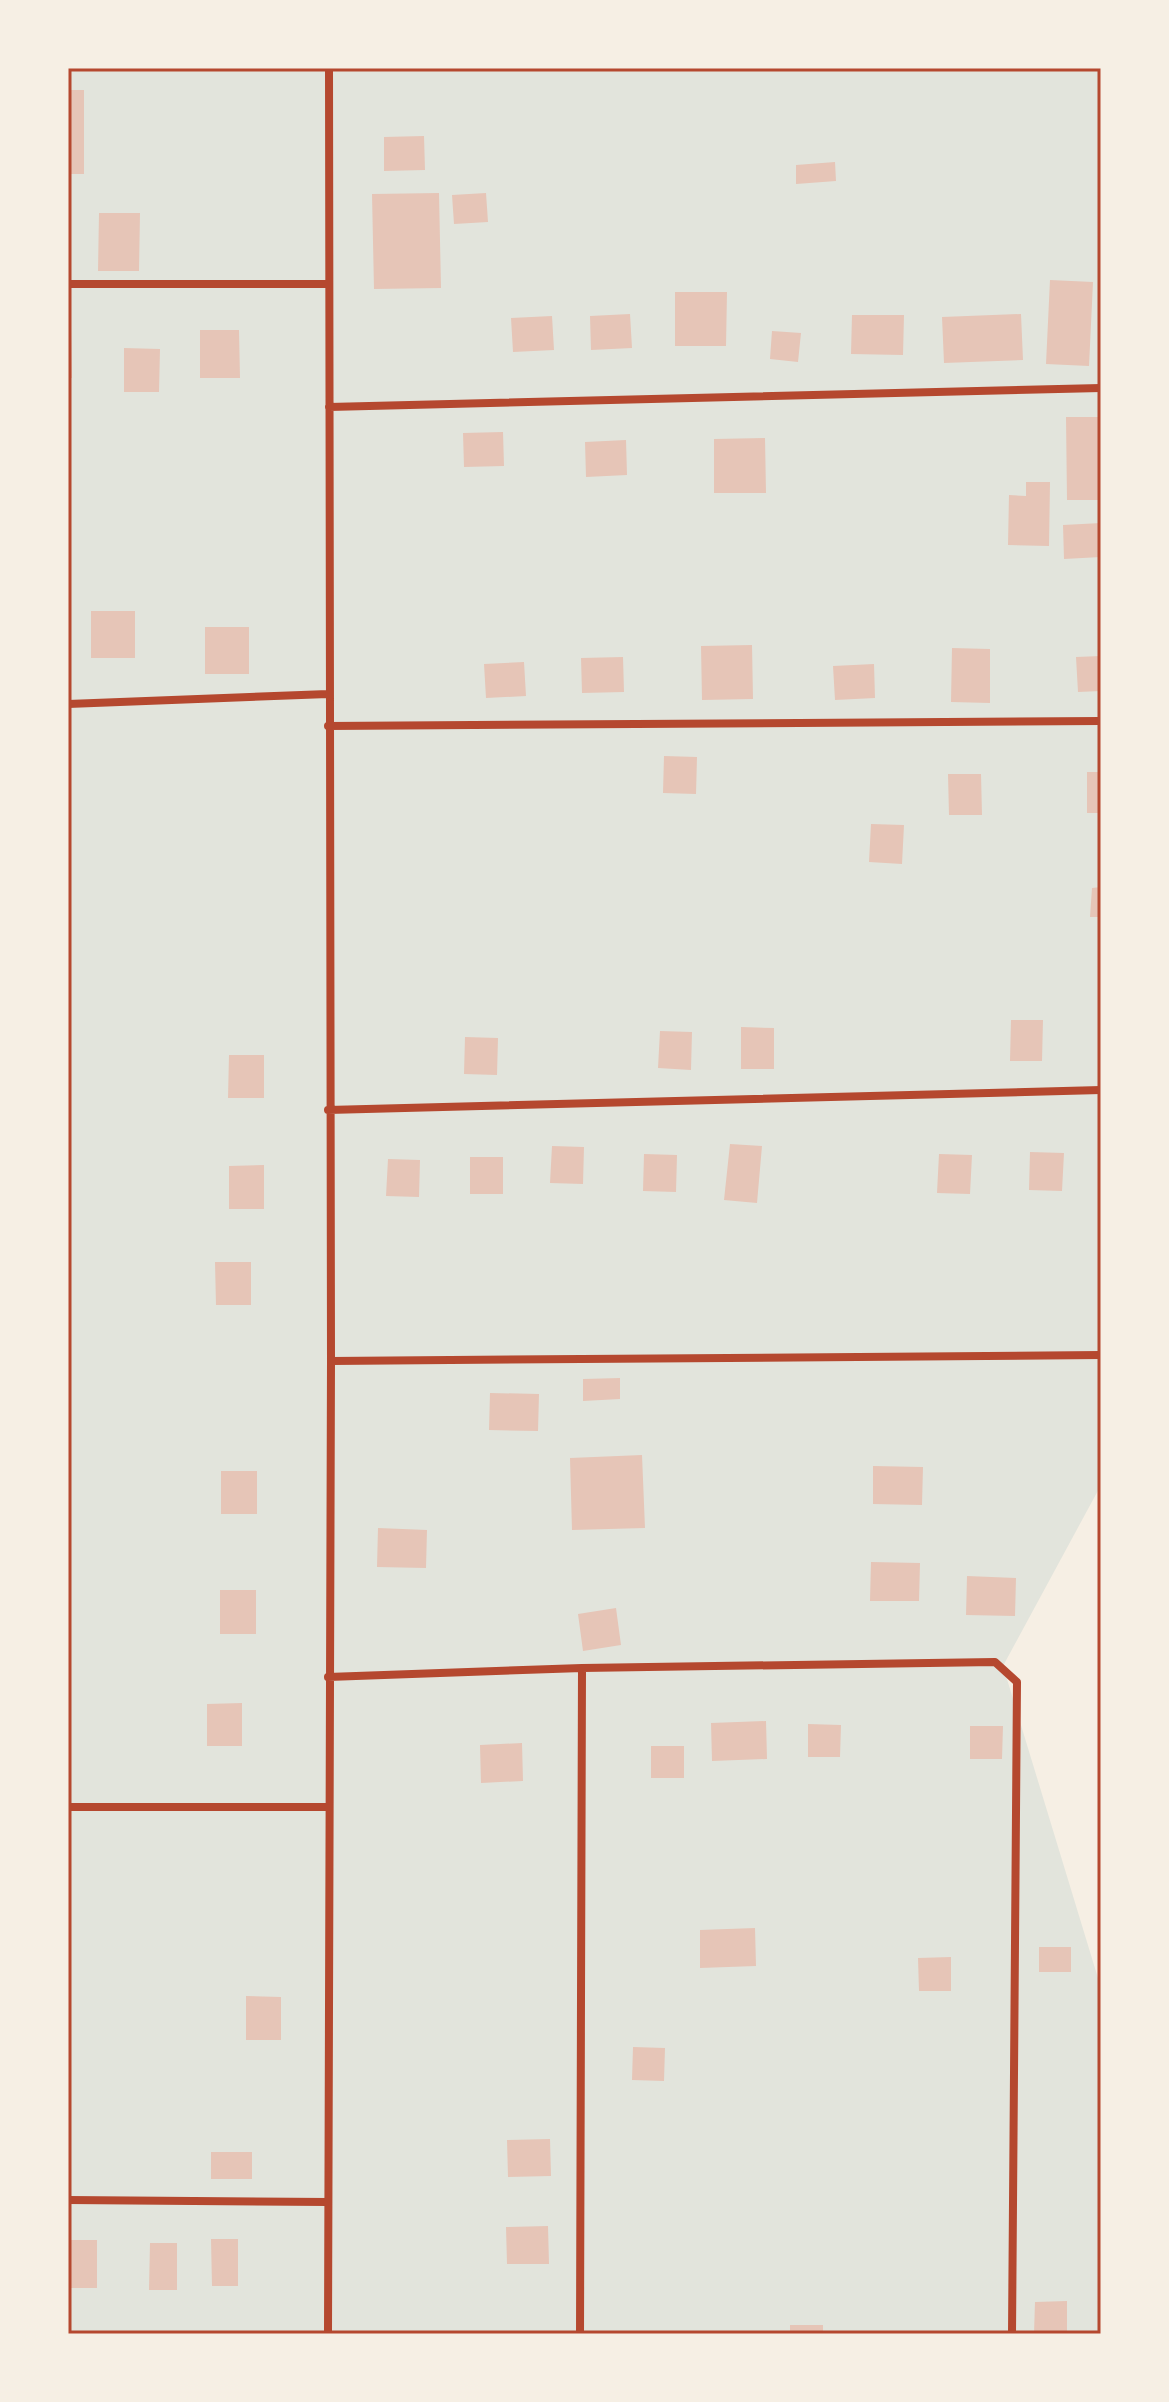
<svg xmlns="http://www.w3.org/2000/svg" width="1169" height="2402" viewBox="0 0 1169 2402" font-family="Roboto,sans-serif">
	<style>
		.green { fill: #e2e4dc }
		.building { fill: #e6c5b7 }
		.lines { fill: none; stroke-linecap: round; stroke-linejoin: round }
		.minor { stroke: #b5482f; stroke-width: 8 }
		.neatline { fill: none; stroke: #b5482f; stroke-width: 3 }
	</style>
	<rect width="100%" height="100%" fill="#f6efe4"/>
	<path class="green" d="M68,68H1101V1485L1003,1666L1101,1988V2334H68Z"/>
	<path class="building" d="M68,90H84V174H68Z
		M424,136L425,170L384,171V137Z
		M835,162L836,181L796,184V165Z
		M439,193L441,288L374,289L372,194Z
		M486,193L488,222L454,224L452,195Z
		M99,213H140L139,271H98Z
		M1050,280L1093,282L1089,366L1046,364Z
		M675,292H727L726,346H675Z
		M630,314L632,348L591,350L590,316Z
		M1021,314L1023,360L944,363L942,317Z
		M852,315H904L903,355L851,354Z
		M552,316L554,350L513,352L511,318Z
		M68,330H71L72,378H68Z
		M200,330H239L240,378H200Z
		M772,331L801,333L798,362L770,359Z
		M124,348L160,349L159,392H124Z
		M1066,417H1101V500H1067Z
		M503,432L504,466L464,467L463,433Z
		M765,438L766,493H714V439Z
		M626,440L627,475L586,477L585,442Z
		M1026,482H1050L1049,546L1008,545L1009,495L1026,496Z
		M1101,523V557L1064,559L1063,525Z
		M91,611H135V658H91Z
		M205,627H249V674H205Z
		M752,645L753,699L702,700L701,646Z
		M952,648L990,649V703L951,702Z
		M1101,656V691L1078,692L1076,657Z
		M623,657L624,692L582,693L581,658Z
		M524,662L526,696L486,698L484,664Z
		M874,664L875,698L835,700L833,666Z
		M664,756L697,757L696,794L663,793Z
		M1087,772H1101V813H1087Z
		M948,774H981L982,815H949Z
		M871,824L904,825L902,864L869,862Z
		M1101,887V917H1090L1092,888Z
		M1011,1020H1043L1042,1061H1010Z
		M741,1027L774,1028V1069H741Z
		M660,1031L692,1032L691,1070L658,1068Z
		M465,1037L498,1038L497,1075L464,1074Z
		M229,1055H264V1098H228Z
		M730,1144L762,1146L757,1203L724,1200Z
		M552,1146L584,1147L583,1184L550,1183Z
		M1030,1152L1064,1153L1062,1191L1029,1190Z
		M644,1154L677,1155L676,1192L643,1191Z
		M939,1154L972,1155L970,1194L937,1193Z
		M470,1157H503V1194H470Z
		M388,1159L420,1160L419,1197L386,1196Z
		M264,1165V1209H229V1166Z
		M215,1262H251V1305H216Z
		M620,1378V1399L583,1401V1379Z
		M490,1393L539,1394L538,1431L489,1430Z
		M642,1455L645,1528L572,1530L570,1458Z
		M873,1466L923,1467L922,1505L873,1504Z
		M221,1471H257V1514H221Z
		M378,1528L427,1530L426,1568L377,1567Z
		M871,1562L920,1563L919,1601H870Z
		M967,1576L1016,1578L1015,1616L966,1615Z
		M220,1590H256V1634H220Z
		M616,1608L621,1645L583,1651L578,1614Z
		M242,1703V1746H207V1704Z
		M766,1721L767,1759L712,1761L711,1723Z
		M808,1724L841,1725L840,1757H808Z
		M970,1726H1003L1002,1759H970Z
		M522,1743L523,1781L481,1783L480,1745Z
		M651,1746H684V1778H651Z
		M755,1928L756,1966L700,1968V1930Z
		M1039,1947H1071V1972H1039Z
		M951,1957V1991H919L918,1958Z
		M246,1996L281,1997V2040H246Z
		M633,2047L665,2048L664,2081L632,2080Z
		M550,2139L551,2176L508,2177L507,2140Z
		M211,2152H252V2179H211Z
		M548,2226L549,2264H507L506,2227Z
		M211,2239H238V2286H212Z
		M68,2240H97V2288H68Z
		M150,2243H177V2290H149Z
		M1067,2301V2334H1034L1035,2302Z
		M790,2325H823V2334H790Z"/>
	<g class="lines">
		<path class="minor" d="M68,284H329
			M329,407L1101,388
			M68,704L328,694
			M328,726L1101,721
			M328,1110L1101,1090
			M331,1361L1101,1355
			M328,1677L582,1668L995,1662L1017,1682L1012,2334
			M68,1807H328
			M68,2200L328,2202
			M328,2334L331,1361L329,68
			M580,2334L582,1668"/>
	</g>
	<rect width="1169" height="2402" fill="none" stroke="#f6efe4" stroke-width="140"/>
	<rect x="70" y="70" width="1029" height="2262" class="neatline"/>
</svg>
